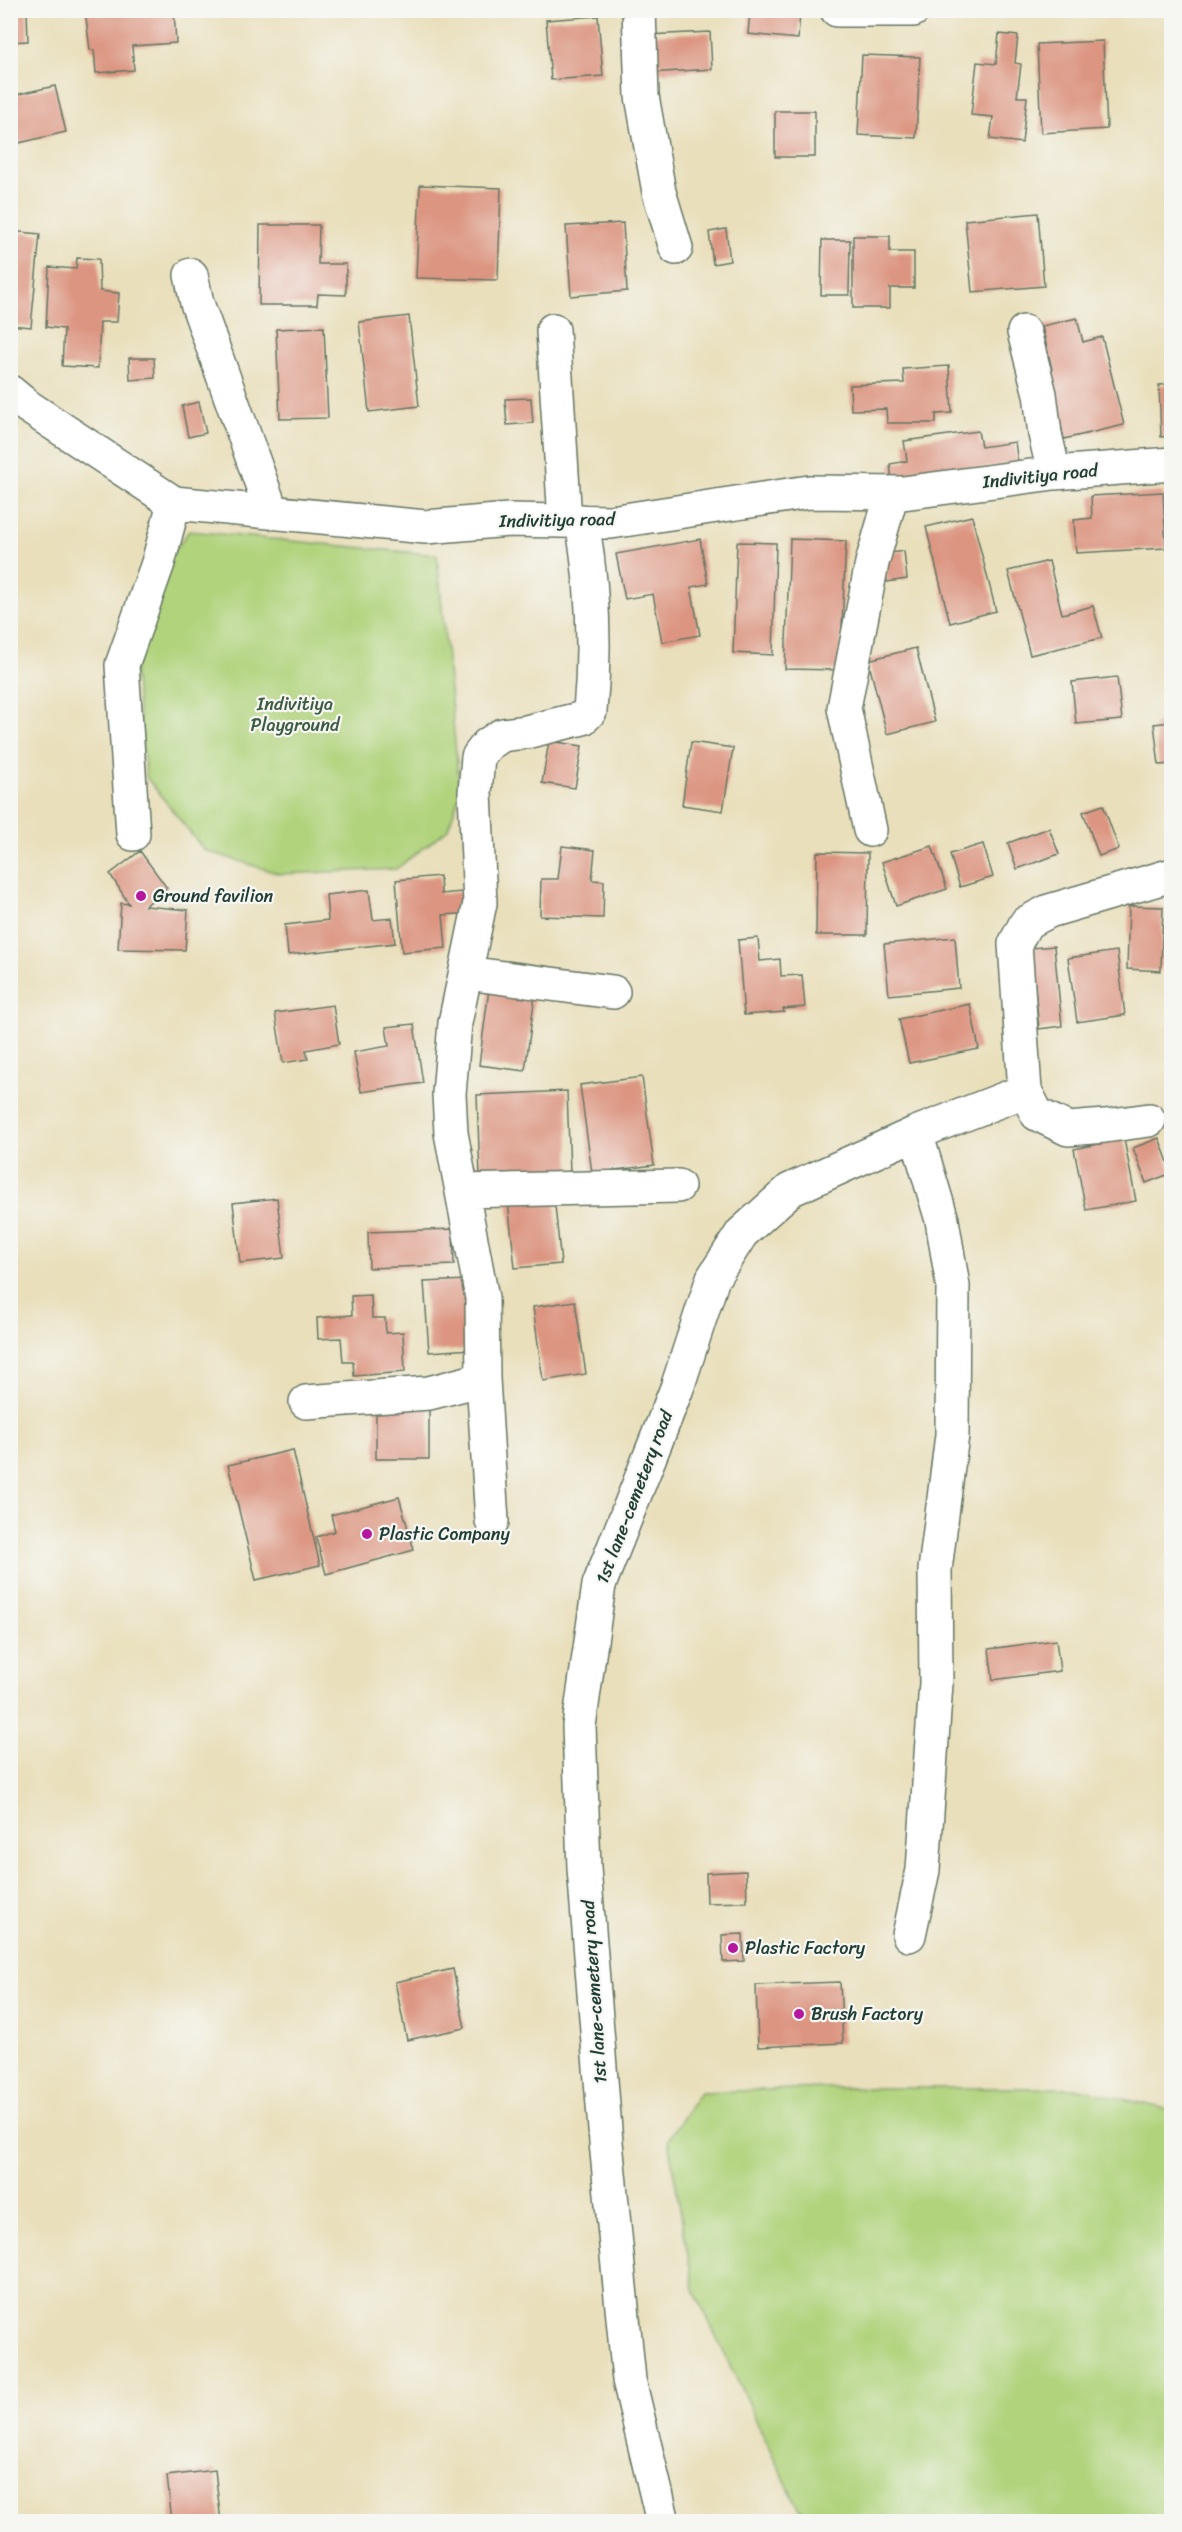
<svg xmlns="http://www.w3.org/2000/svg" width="1182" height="2532" viewBox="0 0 1182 2532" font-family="Sriracha,sans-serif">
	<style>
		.green { fill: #b0d37b; stroke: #688858; stroke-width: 1.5 }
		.building { fill: #dc9581 }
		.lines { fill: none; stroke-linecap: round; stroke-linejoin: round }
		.minor-casing { stroke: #667663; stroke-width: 36 }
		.minor { stroke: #fff; stroke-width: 33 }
		.poi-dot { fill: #b5179e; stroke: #f6f6f2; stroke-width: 2 }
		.labels { text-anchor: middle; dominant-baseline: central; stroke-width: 4.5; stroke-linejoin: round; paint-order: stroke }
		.street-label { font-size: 18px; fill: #1f3d34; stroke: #f6f6f2 }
		.park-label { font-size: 18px; fill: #3c5b42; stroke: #f6f6f2 }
		.poi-label { font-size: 18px; fill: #1f3d34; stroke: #f6f6f2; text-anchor: start }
	</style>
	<rect width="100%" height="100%" fill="#f6f6f2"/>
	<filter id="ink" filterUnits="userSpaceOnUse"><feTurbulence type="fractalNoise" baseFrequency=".0167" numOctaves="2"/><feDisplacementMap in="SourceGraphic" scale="12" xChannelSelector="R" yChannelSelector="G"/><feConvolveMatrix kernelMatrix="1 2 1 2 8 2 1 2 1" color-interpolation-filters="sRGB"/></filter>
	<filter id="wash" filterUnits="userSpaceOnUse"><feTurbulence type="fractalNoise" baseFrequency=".008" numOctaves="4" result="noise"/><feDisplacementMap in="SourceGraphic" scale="24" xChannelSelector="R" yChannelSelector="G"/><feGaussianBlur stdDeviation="1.35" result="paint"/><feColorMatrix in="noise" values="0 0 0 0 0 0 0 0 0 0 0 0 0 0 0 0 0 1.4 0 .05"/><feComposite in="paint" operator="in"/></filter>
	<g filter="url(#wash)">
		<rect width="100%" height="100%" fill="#e9dfbb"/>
		<path class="green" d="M189,531L437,555L460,794L448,829L396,869L280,874L204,850L146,777L134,673L168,559Z
			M827,2088H1075L1171,2110V2521L824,2522L798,2508L694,2290L668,2140L700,2092Z"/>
		<g id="blocks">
			<path class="building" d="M10,10H27L28,41L10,42Z
				M85,10H174L176,43L132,46L134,70L96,73L94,50H90Z
				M750,10L800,13L798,39L748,34Z
				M598,16L603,76L551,80L546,20Z
				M710,32L712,69L649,73L647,35Z
				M999,34L1018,36L1015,63L1021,64L1017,97H1027L1022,143L990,139L993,117L971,115L977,62L996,64Z
				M1103,41L1107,129L1041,133L1037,44Z
				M862,55L920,57L916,138L858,135Z
				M55,86L66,132L19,143L10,96Z
				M775,111H815V157H775Z
				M420,185L501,188L498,280L416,278Z
				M1038,213L1044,286L972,292L965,220Z
				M623,223L627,291L571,296L566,226Z
				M260,225H319L318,264H346V295L318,294L317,305H259Z
				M726,229L730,261L713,264L709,232Z
				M10,231L40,234L31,327L10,325Z
				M853,236H890V252H914V288H890V308H853Z
				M822,240H850L849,295H821Z
				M77,258L99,259L100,291L119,293L117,322H100L98,368L62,366L64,329L46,327L49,267L76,269Z
				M409,316L419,406L369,412L359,322Z
				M1077,318L1083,342L1102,337L1124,425L1064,439L1048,371L1052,370L1042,326Z
				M324,327L328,418L280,419L276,329Z
				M129,358H154L155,378L130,380Z
				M949,366L952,413L936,414V423H887L886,409L851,410L850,385L904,383L903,369Z
				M1172,384V436L1161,437L1159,385Z
				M531,398L533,423L507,425L505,399Z
				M199,402L206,433L188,437L182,406Z
				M978,431L981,447L1015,442L1018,463L892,481L890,464L907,461L904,441Z
				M1163,492L1166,548L1076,553L1074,520L1092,518L1091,496Z
				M972,516L996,611L950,623L926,527Z
				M700,539L708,584L691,587L700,635L662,642L653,594L625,599L616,554Z
				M790,539L846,541L840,670L785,669Z
				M737,542L776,543L773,655L733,653Z
				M904,551L907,579L887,582L884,554Z
				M1049,561L1062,614L1093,606L1102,638L1030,655L1008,571Z
				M916,648L935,722L887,734L868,660Z
				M1117,677L1122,720L1076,724L1072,682Z
				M1172,722V764L1159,765L1154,724Z
				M549,741L582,746L575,788L542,783Z
				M691,742L733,748L723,811L682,805Z
				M1103,805L1119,849L1099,856L1083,812Z
				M1049,828L1059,854L1017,869L1008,843Z
				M983,844L993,877L960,887L950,854Z
				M562,846L595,850L592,880L604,881L603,918L540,916L541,879H558Z
				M932,846L947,889L896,906L882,862Z
				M140,851L167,888L145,906L188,910L185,950L118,949L121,903L129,904L110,874Z
				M817,852L868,853L867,935H816Z
				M440,876L441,894L472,891L473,913L443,915L446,948L402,952L396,880Z
				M369,890L373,920L392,918L395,943L288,955L285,925L328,920L326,895Z
				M1129,906L1163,907L1161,971L1127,969Z
				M955,937L959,988L889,995L884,944Z
				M758,938L760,961L780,959L781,976L802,975L805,1007L783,1009L784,1012L744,1015L738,940Z
				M1054,946L1062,1026L1039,1029L1031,948Z
				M1117,951L1125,1015L1077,1022L1068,958Z
				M489,989L535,995L525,1071L479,1065Z
				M970,1004L979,1049L909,1063L899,1019Z
				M333,1005L339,1044L306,1050L308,1059L283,1063L275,1013Z
				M414,1024L423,1083L361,1092L354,1052L389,1046L386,1027Z
				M642,1077L654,1165L592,1173L580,1085Z
				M567,1091L570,1173L480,1177L477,1095Z
				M1159,1138L1172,1173L1146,1183L1133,1148Z
				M1124,1139L1136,1201L1086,1210L1074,1149Z
				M554,1196L561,1264L515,1268L508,1201Z
				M277,1198L284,1258L240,1263L233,1203Z
				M453,1229L454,1265L369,1268L368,1232Z
				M467,1280L472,1349L429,1352L424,1282Z
				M371,1295L372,1318H385L386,1333L403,1332L405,1372L354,1376L353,1362H343L341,1338L318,1339L317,1318L352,1315L351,1296Z
				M575,1301L586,1374L543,1381L533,1307Z
				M376,1407H429V1459H376Z
				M293,1450L320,1565L256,1580L228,1465Z
				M399,1497L414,1550L326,1574L316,1537L335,1531L331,1515Z
				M1056,1640L1060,1671L993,1680L989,1649Z
				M746,1871L747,1902L707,1903L706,1873Z
				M743,1934L744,1961L723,1962L722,1935Z
				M453,1969L465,2028L407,2040L395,1982Z
				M840,1982L843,2043L758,2047L756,1985Z
				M215,2470L221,2522H172L167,2476Z"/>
		</g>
	</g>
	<g filter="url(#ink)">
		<use href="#blocks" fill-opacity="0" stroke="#667663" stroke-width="1.5"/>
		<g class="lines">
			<defs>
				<path id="minor" d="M639,10L642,96L659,192L676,248
					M837,10H913
					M191,275L197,303L271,510
					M553,330L565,521
					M1024,332L1040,394L1045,434L1054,473
					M10,392L27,406L174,503L426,527L509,520L611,522L809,492L903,493L1054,473L1172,464
					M870,830L844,708L872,563L892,493
					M133,834L122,665L158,563L174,503
					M466,973L613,992
					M1025,1091L1037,1114L1068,1129L1105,1126L1149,1120
					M462,1191L678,1186
					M306,1402L429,1393L483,1379
					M492,1521L483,1379L482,1298L451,1133L449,1094L455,1023L480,903L475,792L478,757L487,745L502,735L526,732L583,718L590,711C596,648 593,584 582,521
					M909,1935L923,1870L936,1683L935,1570L952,1435L953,1286L942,1220L916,1133
					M663,2522L629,2380L606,2142L584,1868L579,1726L599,1585L677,1388L713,1278L742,1233L790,1190L916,1133L1025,1091L1015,944L1026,923L1049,911L1172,875"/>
			</defs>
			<use href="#minor" class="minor-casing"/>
			<use href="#minor" class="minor"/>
		</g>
	</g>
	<g class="poi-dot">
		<circle cx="141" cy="896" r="6"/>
		<circle cx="367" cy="1534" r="6"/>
		<circle cx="733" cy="1948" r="6"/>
		<circle cx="799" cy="2014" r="6"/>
	</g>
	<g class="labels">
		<g class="street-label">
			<text transform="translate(1040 476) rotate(-6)">Indivitiya road</text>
			<text transform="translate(557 520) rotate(-1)">Indivitiya road</text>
			<text transform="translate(634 1497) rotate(-69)">1st lane-cemetery road</text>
			<text transform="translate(594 1992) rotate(-94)">1st lane-cemetery road</text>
		</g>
		<g class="park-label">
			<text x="295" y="704">Indivitiya<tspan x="295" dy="21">Playground</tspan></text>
		</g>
		<g class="poi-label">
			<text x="153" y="896">Ground favilion</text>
			<text x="379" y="1534">Plastic Company</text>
			<text x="745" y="1948">Plastic Factory</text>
			<text x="811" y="2014">Brush Factory</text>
		</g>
	</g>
	<rect width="1182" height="2532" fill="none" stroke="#f6f6f2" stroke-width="36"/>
</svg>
